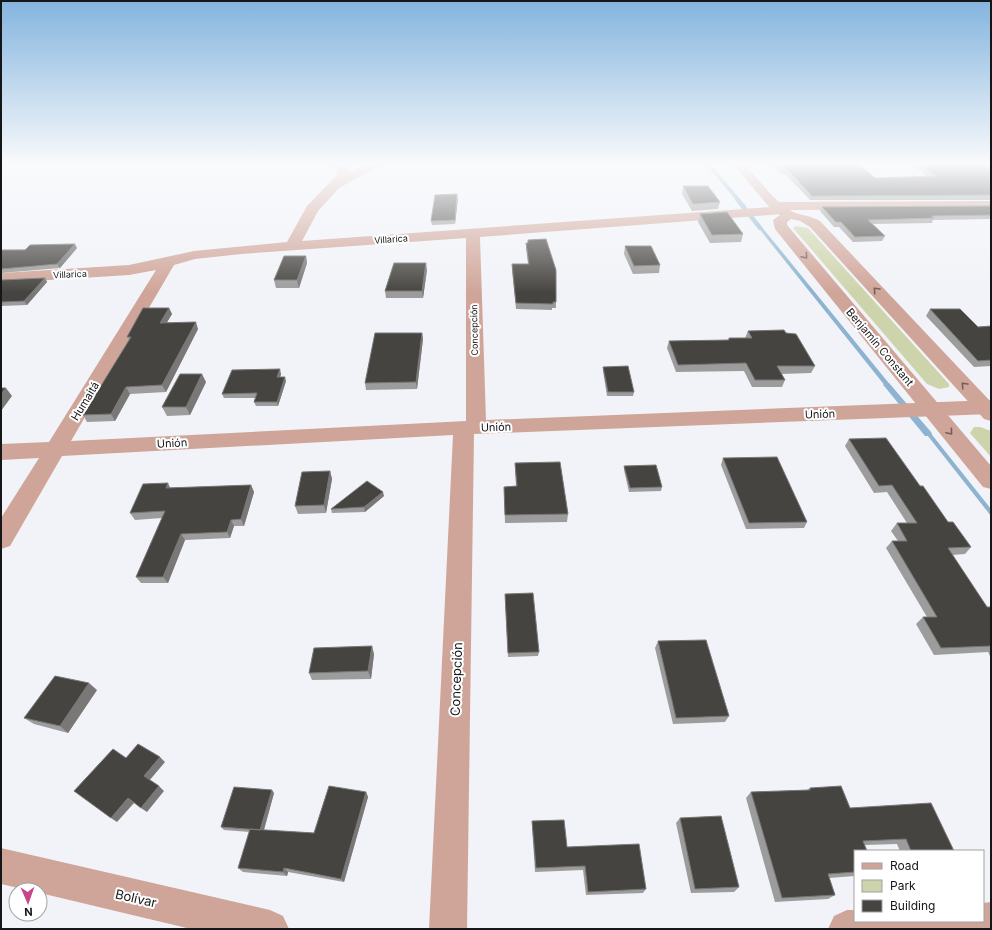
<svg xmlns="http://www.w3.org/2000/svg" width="992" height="930" viewBox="0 0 992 930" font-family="Inter,sans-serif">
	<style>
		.green { fill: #cdd4ab }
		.water { fill: #8db3d0 }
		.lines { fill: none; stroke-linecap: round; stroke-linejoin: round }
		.stream { fill: #8db3d0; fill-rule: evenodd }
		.minor { fill: #d0a599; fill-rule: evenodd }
		.tertiary { fill: #d0a599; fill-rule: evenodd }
		.wall { fill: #9c9c9c }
		.shaded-wall { fill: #797877 }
		.building { fill: #464440; stroke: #797877 }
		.oneway { stroke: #725e58 }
		.labels { text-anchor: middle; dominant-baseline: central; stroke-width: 4; stroke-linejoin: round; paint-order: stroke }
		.far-street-label { font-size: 9px; fill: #151618; stroke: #fff }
		.street-label { font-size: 11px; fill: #151618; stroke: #fff }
		.near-street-label { font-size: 13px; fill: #151618; stroke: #fff }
	</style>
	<rect width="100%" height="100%" fill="#f1f3f8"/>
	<path class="green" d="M796,226L808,228L949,384V387L939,389L927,384L793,228Z
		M974,427H980L991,431V457L970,433Z"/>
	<path class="water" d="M705,163H709L746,206H741Z
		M753,221H757L896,392H890Z
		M920,426H925L991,509V516Z"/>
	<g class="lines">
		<path class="stream" d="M735,198H739L763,228V230H759L735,200Z
			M885,383H889L931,432L932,434L931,436H925L885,387L883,385Z"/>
		<path class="minor" d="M330,163H346L349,173L370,163H385L339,188L318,211L302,241L770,207L771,203L776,202L991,201V209L790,210L788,213L783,214L480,237L486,420L991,400V414L474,434L467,929H429L453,435L62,456L10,546L1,549V518L39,458L1,460V444L49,442L156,270L129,275L1,283V273L129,265L194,251L287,242L307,206L337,175L336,168ZM466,238V421L71,441L174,265L195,259L241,254Z
			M1,848L270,910L283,916L289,929H191L40,893V890H27L1,884Z
			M991,902V929H828L834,916L847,910H855V921H983V903Z"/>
		<path class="tertiary" d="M732,163H744C757,177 776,204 793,212C803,216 809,215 820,221L991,402V421L984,419L810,227L800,221L791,219L787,222V225L991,466V489L983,487L775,229L773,220L780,215L771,209Z"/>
	</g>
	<path class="wall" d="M771,163H858L875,178L928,177L910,163H988L991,164V200H810L785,174H781Z
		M683,186L720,202L718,209L692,211L682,194Z
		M458,198L455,224L432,225L431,221Z
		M991,206V219L933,220L932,223L873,224L885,236L882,241L853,242L839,227H834L820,211L822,207Z
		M700,214L743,234L741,242L710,243L698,222Z
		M528,240L556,302V308H552V310L516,309L512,270V264H528L526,248V243H528Z
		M625,246L660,265L659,273L633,274L624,254Z
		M77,248L60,268L1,273V250Z
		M306,256L307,263L299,288H276L274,280Z
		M427,270L423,298H386L385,291Z
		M45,278L47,282L27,305L1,306V280Z
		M169,308L172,314L167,322L198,329L166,392L130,394L115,421L87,422L83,415L129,340L127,337Z
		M930,309L978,327L991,326V366L974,367L926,316Z
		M748,331L786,333L815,366L811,373L781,374L785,380L782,387H752L744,371L676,372L667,348L669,341L728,340L729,338H745Z
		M422,333L423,339L417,389L366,390L365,383Z
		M603,367L634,392L633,396H607L603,371Z
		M281,374L280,377L286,381L278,406H256L254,402L256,398H224L222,394Z
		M206,382L190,415L167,416L162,407Z
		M849,439L920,486L948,522L971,547L965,554L952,555L987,607H991V658L988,652L934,655L916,624L923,617H927L886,548L892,541H898L891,531L897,523H907L887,492L874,493L845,446Z
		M723,458L807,522L804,528L746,529L721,465Z
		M515,463L568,514L567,522L505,523L504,487L516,486L515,471Z
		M624,466L662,487L661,491L629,492L624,470Z
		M330,471L332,479L326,513L298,514L295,506Z
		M251,485L254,492L244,526H234L230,538L185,540L168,583H141L136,577L162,518L135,520L130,513L171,488Z
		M384,496L365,512L332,513L331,509Z
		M505,598L539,652L538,656L508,657Z
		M658,641L729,716L725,722L673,724L655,648Z
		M374,654L371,679L312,680L309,673Z
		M97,690L68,733L34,724L24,718Z
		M810,788L850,808L954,851H900L897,844L865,845L855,851V876L829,878L835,895L828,899L775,902L746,798L751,792L807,790Z
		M366,792L368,797L344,882L288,872L287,876L243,872L238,868L250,832L224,830L221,827L274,793L264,830L314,833Z
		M680,818L739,887L734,892L691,893L676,823Z
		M532,821L567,847L646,889L643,893L586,895L583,870L535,872L532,826Z"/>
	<path class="shaded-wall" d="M457,194L458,198L455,224V220Z
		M75,244L77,248L60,268L57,264Z
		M306,256L307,263L299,288L297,280Z
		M426,263L427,270L423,298L422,291Z
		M45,278L47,282L27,305L24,301Z
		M169,308L172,314L163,329L160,323Z
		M196,322L198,329L166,392L162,385Z
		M422,333L423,339L417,389L416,382Z
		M280,369L281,374L279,381L277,377Z
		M202,374L206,382L190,415L186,407Z
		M285,377L286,381L278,406L277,402Z
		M126,387L130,394L115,421L111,414Z
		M6,388L12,396L1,411V394Z
		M330,471L332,479L326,513L324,505Z
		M168,483L171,490L166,488Z
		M251,485L254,492L244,526L241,519Z
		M383,492L384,496L365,512L364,507Z
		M231,520L234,526L230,538L227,532Z
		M181,534L185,540L168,583L163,577Z
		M372,646L374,654L371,679L368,671Z
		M89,683L97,690L68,733L60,726Z
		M160,757L165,762L149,781L144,776Z
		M159,786L164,791L147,812L141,808Z
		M272,790L274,793L263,833L260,830Z
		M366,792L368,797L344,882L341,879Z
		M128,798L134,803L117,822L111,818Z
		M284,868L288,872L287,876L283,872Z"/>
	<path class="building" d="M776,163H858L875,178L936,176L918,163H988L991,164V195L812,196L787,169H782Z
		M683,186H708L720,202L693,204Z
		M457,194L455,220L431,221L435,195Z
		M991,206V215L931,216L934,218L868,220L885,236L855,237L841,222H836L822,207Z
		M727,212L743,234L712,235L700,214Z
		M546,239L556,270V302H553V304L516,303L512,264H529L526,243H528V240Z
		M75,244L57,264L1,269V250H25L30,245Z
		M625,246H651L660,265L634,266Z
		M284,256H306L297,280H274Z
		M394,263H426L422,291H385Z
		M45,278L24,301L1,302V280Z
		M143,308H169L160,323L196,322L162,385L126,387L111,414L83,415L131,337H127Z
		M930,309H960L978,327L991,326V360L978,361Z
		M784,330L786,333L796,334L815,366H777L785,380H755L746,363L678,365L669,341L729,340V338H752L748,331Z
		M375,333H422L416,382L365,383Z
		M628,366L634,392H608L603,367Z
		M280,369L277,377H285L277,402H254L257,393L222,394L232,370Z
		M180,374H202L186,407H162Z
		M1,388H6L1,394Z
		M886,438L920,486H923L948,522H953L971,547L948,548L987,607H991V646L941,648L923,617H937L892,541H907L897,523H917L892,485L879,486L849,439Z
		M777,457L807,522L749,523L723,458Z
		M560,462L568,514L505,515L504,487L517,486L515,463Z
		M656,465L662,487L630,488L624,466Z
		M330,471L324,505L295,506L302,472Z
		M367,481L383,492L364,507L331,509Z
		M168,483L166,488L251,485L241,519L231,520L227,532L181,534L163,577H136L165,511L130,513L143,484Z
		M533,593L539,652L508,653L505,594Z
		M706,640L729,716L676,718L658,641Z
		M372,646L368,671L309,673L314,648Z
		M55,676L89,683L60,726L24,718Z
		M138,744L160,757L144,776L159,786L141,808L128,798L111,818L74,791L113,749L126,758Z
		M329,786L366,792L341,879L284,868L283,872L238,868L250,829L314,833Z
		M841,786L850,808L931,803L954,851H911L906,839L863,841L867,851H855V872L828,874L835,895L782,898L751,792L810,790V788Z
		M234,787L272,790L260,830L221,827Z
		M721,816L739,887L695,889L680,818Z
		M564,820L567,847L639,844L646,889L588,892L585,866L536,868L532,821Z"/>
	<defs><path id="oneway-chevron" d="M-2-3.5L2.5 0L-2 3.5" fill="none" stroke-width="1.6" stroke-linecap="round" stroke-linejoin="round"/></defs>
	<g class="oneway">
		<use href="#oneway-chevron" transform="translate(805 256) rotate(50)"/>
		<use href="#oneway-chevron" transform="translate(876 290) rotate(-133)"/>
		<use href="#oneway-chevron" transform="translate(964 385) rotate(-133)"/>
		<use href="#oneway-chevron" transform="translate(950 432) rotate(50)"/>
	</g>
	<linearGradient id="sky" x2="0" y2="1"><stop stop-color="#83b4de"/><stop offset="0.56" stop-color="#f9fafc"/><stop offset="1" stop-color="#f9fafc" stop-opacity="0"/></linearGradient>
	<rect width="992" height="293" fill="url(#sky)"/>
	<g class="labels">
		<g class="far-street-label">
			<text transform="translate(391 239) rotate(-4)">Villarica</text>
			<text transform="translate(70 274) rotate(-3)">Villarica</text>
			<text transform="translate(474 330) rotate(-91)">Concepción</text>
		</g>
		<g class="street-label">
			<text transform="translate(880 347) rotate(50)">Benjamín Constant</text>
			<text transform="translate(85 401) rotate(-59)">Humaitá</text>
			<text transform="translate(820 414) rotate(-2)">Unión</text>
			<text transform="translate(496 427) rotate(-2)">Unión</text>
			<text transform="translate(172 443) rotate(-3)">Unión</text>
		</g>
		<g class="near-street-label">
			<text transform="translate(456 679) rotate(-88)">Concepción</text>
			<text transform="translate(136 898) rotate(13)">Bolívar</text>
		</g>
	</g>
	<rect width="992" height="930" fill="none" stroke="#151618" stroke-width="4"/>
	<rect x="854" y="850" width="130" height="72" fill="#ffffff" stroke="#a1a2a3"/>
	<rect x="862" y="863" width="20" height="6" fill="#d0a599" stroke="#a1a2a3"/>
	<text x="890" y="870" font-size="12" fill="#151618">Road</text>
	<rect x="862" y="880" width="20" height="12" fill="#cdd4ab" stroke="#a1a2a3"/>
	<text x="890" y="890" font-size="12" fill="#151618">Park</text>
	<rect x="862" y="900" width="20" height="12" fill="#464440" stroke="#a1a2a3"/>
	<text x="890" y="910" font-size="12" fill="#151618">Building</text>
	<g transform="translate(28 902) rotate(178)"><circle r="19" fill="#ffffff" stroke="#a1a2a3"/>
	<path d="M0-3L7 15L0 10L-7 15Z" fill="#c8458b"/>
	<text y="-6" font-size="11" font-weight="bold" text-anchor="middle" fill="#151618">N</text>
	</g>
</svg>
